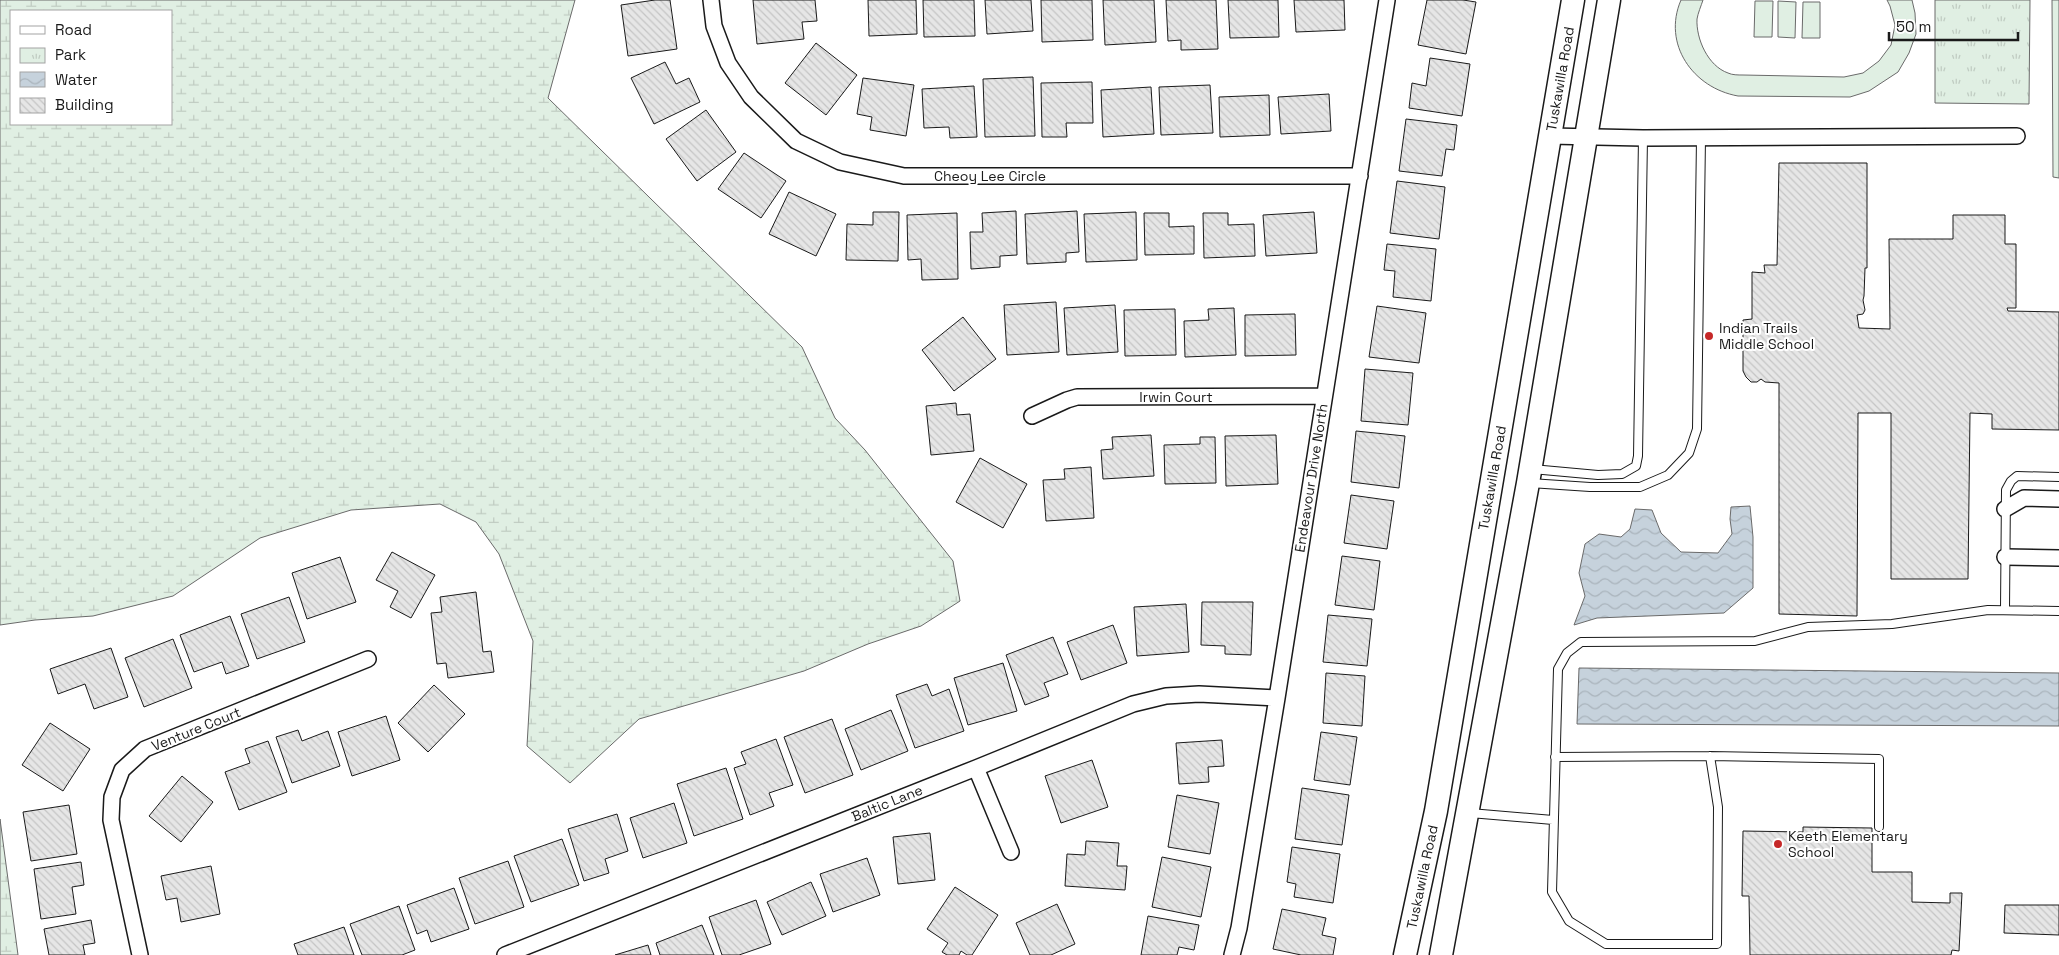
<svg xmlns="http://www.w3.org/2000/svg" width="2059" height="955" viewBox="0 0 2059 955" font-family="'Space Grotesk',sans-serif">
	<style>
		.wetland { fill: url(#wetland-marsh); stroke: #6a6a6a; fill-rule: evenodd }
		.park { fill: url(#park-tufts); stroke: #6a6a6a }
		.pitch { fill: #e0efe3; stroke: #6a6a6a }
		.water { fill: url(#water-waves); stroke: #6a6a6a }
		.building { fill: url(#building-back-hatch); stroke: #1a1a1a }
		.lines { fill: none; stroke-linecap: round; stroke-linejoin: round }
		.service-casing { stroke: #1a1a1a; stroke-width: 10 }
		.minor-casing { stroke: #1a1a1a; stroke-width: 18 }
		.secondary-casing { stroke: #1a1a1a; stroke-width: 25 }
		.service { stroke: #fff; stroke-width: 8 }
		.minor { stroke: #fff; stroke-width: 15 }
		.secondary { stroke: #fff; stroke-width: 22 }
		.poi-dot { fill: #c62828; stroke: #fff; stroke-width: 2 }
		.labels { text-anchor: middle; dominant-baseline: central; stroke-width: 4; stroke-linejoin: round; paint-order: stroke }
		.street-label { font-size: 14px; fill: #1a1a1a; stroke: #fff }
		.poi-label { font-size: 14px; fill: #1a1a1a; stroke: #fff; text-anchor: start }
	</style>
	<defs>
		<pattern id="wetland-marsh" width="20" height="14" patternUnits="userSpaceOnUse" patternTransform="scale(1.25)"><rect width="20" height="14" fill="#e0efe3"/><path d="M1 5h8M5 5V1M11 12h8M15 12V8" fill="none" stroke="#c0ccc2"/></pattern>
		<pattern id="park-tufts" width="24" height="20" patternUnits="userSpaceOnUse" patternTransform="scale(1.25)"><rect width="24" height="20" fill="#e0efe3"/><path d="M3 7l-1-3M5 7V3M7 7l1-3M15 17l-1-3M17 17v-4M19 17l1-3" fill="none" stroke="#c0ccc2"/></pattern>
		<pattern id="water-waves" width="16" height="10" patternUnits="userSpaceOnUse" patternTransform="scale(1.25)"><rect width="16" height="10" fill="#c6d2dc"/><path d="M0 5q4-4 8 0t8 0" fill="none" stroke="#aab4bc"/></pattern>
		<pattern id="building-back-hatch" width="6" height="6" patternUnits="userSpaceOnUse" patternTransform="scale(1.25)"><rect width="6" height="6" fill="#e6e6e6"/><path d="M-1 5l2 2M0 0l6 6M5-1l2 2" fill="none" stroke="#c5c5c5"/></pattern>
	</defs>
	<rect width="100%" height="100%" fill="#fff"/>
	<path class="wetland" d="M0,0H575L548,98L802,347L835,418L865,450L953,561L960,601L921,626L868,644L804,671L639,719L570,783L527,746L533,641L499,554L476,522L440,504L351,510L260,538L173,596L93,616L35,620L0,625ZM171,11V124H11V11Z
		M0,819L18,955H0Z"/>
	<path class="park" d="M1935,0H2030L2029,104L1935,103Z"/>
	<path class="pitch" d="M1681,0H1703C1701,6 1698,13 1697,19C1696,39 1708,66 1728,73C1732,75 1738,75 1743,75L1844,77L1863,73L1879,61L1891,45L1895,25L1890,6L1887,0H1912L1915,13L1916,34L1909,53L1898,72L1869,91L1850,97L1738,96C1693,88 1662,44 1681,0Z
		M2052,0H2059V178L2053,177Z
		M1755,1H1773L1772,37H1754Z
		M1778,1L1796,2L1795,38L1778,37Z
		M1803,2H1820V38H1802Z"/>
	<path class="water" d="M1750,506L1753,537V588L1724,613L1597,618L1574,625L1585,596L1579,573L1585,544L1599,534L1621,537L1630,529L1635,509L1652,510L1661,533L1681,552L1718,553L1732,534L1730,519L1731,507Z
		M1579,668L2059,673V726L1577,724Z"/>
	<path class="building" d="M655,0H670L677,49L628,56L621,5Z
		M753,0H815L817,21L802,22L804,39L757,44Z
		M868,0H916L917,34L869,36Z
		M923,0H974L975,36L924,37Z
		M985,0H1031L1033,31L987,34Z
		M1041,0H1092L1093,40L1042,42Z
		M1103,0H1154L1156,42L1105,45Z
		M1166,0H1216L1218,49L1181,50V40L1168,41Z
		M1228,0H1278L1279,37L1230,38Z
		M1294,0H1344L1345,30L1296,32Z
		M1427,0H1463L1476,2L1466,54L1418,45Z
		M816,43L857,75L826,115L785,83Z
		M1430,58L1470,64L1462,116L1409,108L1412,83L1426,86Z
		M665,62L676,84L689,78L700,102L654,124L631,78Z
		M1033,77L1035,136L985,137L983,79Z
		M863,78L914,85L906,136L870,130L872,117L857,114Z
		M1092,82L1093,123H1066L1067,137H1042L1041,83Z
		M1210,85L1213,133L1161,135L1159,87Z
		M974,86L977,137L950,138L949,127L924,128L922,89Z
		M1151,87L1154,134L1103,137L1101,90Z
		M1329,94L1331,131L1281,134L1278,97Z
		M1269,95L1270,135L1220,137L1219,97Z
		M706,110L736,152L697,181L666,139Z
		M1406,119L1457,125L1454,150L1446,149L1442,176L1399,171Z
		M744,153L786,181L761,218L718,189Z
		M1779,163H1867V268H1865L1864,296L1863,300L1865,310L1863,314L1857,315L1859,328L1890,329L1889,239H1953V215H2005V244H2016V308H2007L2008,311L2059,312V430L1992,429V414L1970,413L1968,579H1891V413H1858L1857,616L1779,614V383L1765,382L1761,379L1757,382H1751L1746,377L1743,371V320L1752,319V272L1765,273L1764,265H1777Z
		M1397,181L1445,187L1439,239L1390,233Z
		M789,192L836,214L816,256L769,234Z
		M1016,211L1017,255L1000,256V267L971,269L970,232H983L982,213Z
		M1077,211L1079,252L1066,253V262L1027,264L1025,214Z
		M873,212H899L898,261L846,260L847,224L873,225Z
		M1136,212L1137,260L1086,262L1084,214Z
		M1314,212L1317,253L1266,256L1263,215Z
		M957,213L958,279L922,280L921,259L908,260L907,215Z
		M1144,213H1169V227L1194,226V254L1145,255Z
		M1203,213H1228V225L1254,224L1255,256L1204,258Z
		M1387,244L1436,249L1431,301L1393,297L1395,271L1384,270Z
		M1056,302L1059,352L1007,355L1004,305Z
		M1115,305L1118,352L1067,355L1064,308Z
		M1377,306L1426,313L1419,363L1369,357Z
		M1234,308L1236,355L1185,357L1184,321L1209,320L1208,309Z
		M1175,309L1176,355L1125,356L1124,310Z
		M1295,314L1296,355L1245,356V315Z
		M963,317L996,359L954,391L922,350Z
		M1365,369L1413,373L1408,425L1361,421Z
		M956,403L957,415L970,414L974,451L931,455L926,406Z
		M1356,431L1405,436L1399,488L1351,482Z
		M1151,435L1154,476L1103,479L1101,450L1113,449L1112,437Z
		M1276,435L1278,484L1226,486L1225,436Z
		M1200,437H1215L1216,483L1165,484L1164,445L1200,444Z
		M980,458L1027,484L1003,528L956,502Z
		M1091,467L1094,518L1046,521L1043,480L1065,479L1064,469Z
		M1351,495L1394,501L1387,549L1344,543Z
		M392,552L435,575L411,618L390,607L398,591L376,580Z
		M1342,556L1380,561L1374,610L1335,605Z
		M340,557L356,602L307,619L292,573Z
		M476,592L483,652L491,651L494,672L448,678L446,663L437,664L431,613L442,612L440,597Z
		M289,597L305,642L257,659L241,614Z
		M1202,602H1253L1251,655L1225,654V646L1201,645Z
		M1186,604L1189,652L1137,656L1134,607Z
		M1328,615L1372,619L1367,666L1323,662Z
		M230,616L249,666L226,674L222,662L194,672L180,635Z
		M1113,625L1127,663L1081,680L1067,642Z
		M1053,637L1068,674L1044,683L1049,696L1025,705L1006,655Z
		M173,639L192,688L144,707L125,658Z
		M111,648L128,697L94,709L85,684L58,694L50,669Z
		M1003,663L1017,711L968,725L954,678Z
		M1326,673L1365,676L1362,726L1323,723Z
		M927,684L932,696L949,689L964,731L915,748L896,695Z
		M434,685L465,714L428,752L398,723Z
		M891,710L908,751L861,770L845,729Z
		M386,716L400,760L352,776L338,732Z
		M832,719L853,775L805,793L784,737Z
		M50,723L90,749L63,791L22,765Z
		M298,730L302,741L328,731L340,766L292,783L276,737Z
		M1321,732L1357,737L1350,785L1314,780Z
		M776,739L793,785L769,793L774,806L750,815L734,768L746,764L741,752Z
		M1222,740L1224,766L1208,767L1209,782L1179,784L1176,743Z
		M268,741L287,792L239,810L225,772L250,763L245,749Z
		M1092,760L1108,807L1061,823L1045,776Z
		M726,768L743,819L694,836L677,784Z
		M182,776L213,802L181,842L149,816Z
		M1302,788L1349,795L1342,845L1295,839Z
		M1177,795L1219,803L1210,854L1168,847Z
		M674,803L687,843L643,858L630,818Z
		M69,805L77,854L31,861L23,812Z
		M617,814L628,851L605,859L609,873L584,881L568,829Z
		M1803,827L1872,828V872H1912V902L1950,903V893H1962L1959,951L1952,950L1951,955H1750L1749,896H1742L1743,831L1803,832Z
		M930,833L935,880L898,884L893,837Z
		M562,839L579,885L531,902L514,856Z
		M1086,841L1119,843L1117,866H1127L1125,890L1065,886L1067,854L1085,855Z
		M1292,847L1340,854L1333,903L1294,897L1296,884L1287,882Z
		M1162,857L1211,867L1201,917L1152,907Z
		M867,858L880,895L833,912L820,874Z
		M508,861L524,907L475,924L459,878Z
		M81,862L84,885L72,887L76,914L41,919L34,869Z
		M211,866L220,914L181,922L177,898L166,900L161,876Z
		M811,882L826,916L782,935L767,902Z
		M955,887L998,915L972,955H967L961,951L959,955H947L942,952L948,943L927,929Z
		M454,888L469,929L431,942L427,930L417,934L407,905Z
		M756,900L771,944L739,955H722L709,917Z
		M1057,904L1075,944L1051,955H1030L1016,923Z
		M2005,905H2059V935L2004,933Z
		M399,906L415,950L402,955H362L350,924Z
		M1282,909L1326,918L1322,935L1336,938L1333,955H1301L1273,949Z
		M1148,916L1199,925L1194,950L1179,947L1177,955H1141Z
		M91,920L95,943L83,945L85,955H49L44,929Z
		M702,925L714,955H660L656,943Z
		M344,927L354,955H298L294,944Z
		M648,945L651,955H615Z"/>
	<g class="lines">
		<defs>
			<path id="service" d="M1532,469L1598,475L1622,474L1636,466L1638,456L1643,138
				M1530,483L1590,487H1640L1668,475L1689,453L1697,429L1701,138
				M2005,610L2006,490L2011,481L2017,476L2059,477
				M1710,756L1718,807L1717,944H1606L1569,921L1552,892L1558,669L1567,653L1581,642L1755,641L1808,627L1892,624L1988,610L2059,611
				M1555,757L1710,756L1879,759V827
				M1470,813L1553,820"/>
			<path id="minor" d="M711,0L714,26L728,63L751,97L796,141L840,162L904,176H1360
				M1550,136L1643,138L2017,136
				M1032,416L1067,400L1077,397L1324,396
				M2005,509L2024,498L2059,499
				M2005,557L2059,558
				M976,768L1011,852
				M140,955L111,820L112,797L122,770L145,749L368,659
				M505,955L976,768L1133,704L1166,696L1199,694L1277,698
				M1232,955L1239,928L1277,698L1387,0"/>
			<path id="secondary" d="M1405,955L1436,811L1573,0
				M1441,955L1528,483L1609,0"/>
		</defs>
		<use href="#service" class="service-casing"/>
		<use href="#minor" class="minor-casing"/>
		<use href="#secondary" class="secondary-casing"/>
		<use href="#service" class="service"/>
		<use href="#minor" class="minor"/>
		<use href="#secondary" class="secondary"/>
	</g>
	<g class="poi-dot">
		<circle cx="1709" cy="336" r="5"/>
		<circle cx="1778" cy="844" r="5"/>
	</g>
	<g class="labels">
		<g class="street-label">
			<text transform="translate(1560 79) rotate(-80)">Tuskawilla Road</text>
			<text x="990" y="176">Cheoy Lee Circle</text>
			<text x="1176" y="397">Irwin Court</text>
			<text transform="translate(1311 478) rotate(-81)">Endeavour Drive North</text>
			<text transform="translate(1492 478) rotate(-80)">Tuskawilla Road</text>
			<text transform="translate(196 729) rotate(-22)">Venture Court</text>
			<text transform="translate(887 803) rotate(-22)">Baltic Lane</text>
			<text transform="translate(1422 877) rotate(-78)">Tuskawilla Road</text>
		</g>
		<g class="poi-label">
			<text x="1719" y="328">Indian Trails<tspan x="1719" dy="16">Middle School</tspan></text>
			<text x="1788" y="836">Keeth Elementary<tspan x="1788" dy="16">School</tspan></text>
		</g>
	</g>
	<rect x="10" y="10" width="162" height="115" fill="#ffffff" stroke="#a3a3a3"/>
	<rect x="20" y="26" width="25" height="8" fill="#ffffff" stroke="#a3a3a3"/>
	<text x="55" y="35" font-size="15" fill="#1a1a1a">Road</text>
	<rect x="20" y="48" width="25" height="15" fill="url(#park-tufts)" stroke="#a3a3a3"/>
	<text x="55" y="60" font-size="15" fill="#1a1a1a">Park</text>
	<rect x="20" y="72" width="25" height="15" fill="url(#water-waves)" stroke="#a3a3a3"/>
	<text x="55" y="85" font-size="15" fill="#1a1a1a">Water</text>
	<rect x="20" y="98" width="25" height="15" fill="url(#building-back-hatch)" stroke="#a3a3a3"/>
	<text x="55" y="110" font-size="15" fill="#1a1a1a">Building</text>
	<path d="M1889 32v8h129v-8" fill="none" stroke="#1a1a1a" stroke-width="2.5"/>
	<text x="1896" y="32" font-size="15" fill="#1a1a1a" stroke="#ffffff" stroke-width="4" paint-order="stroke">50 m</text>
</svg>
